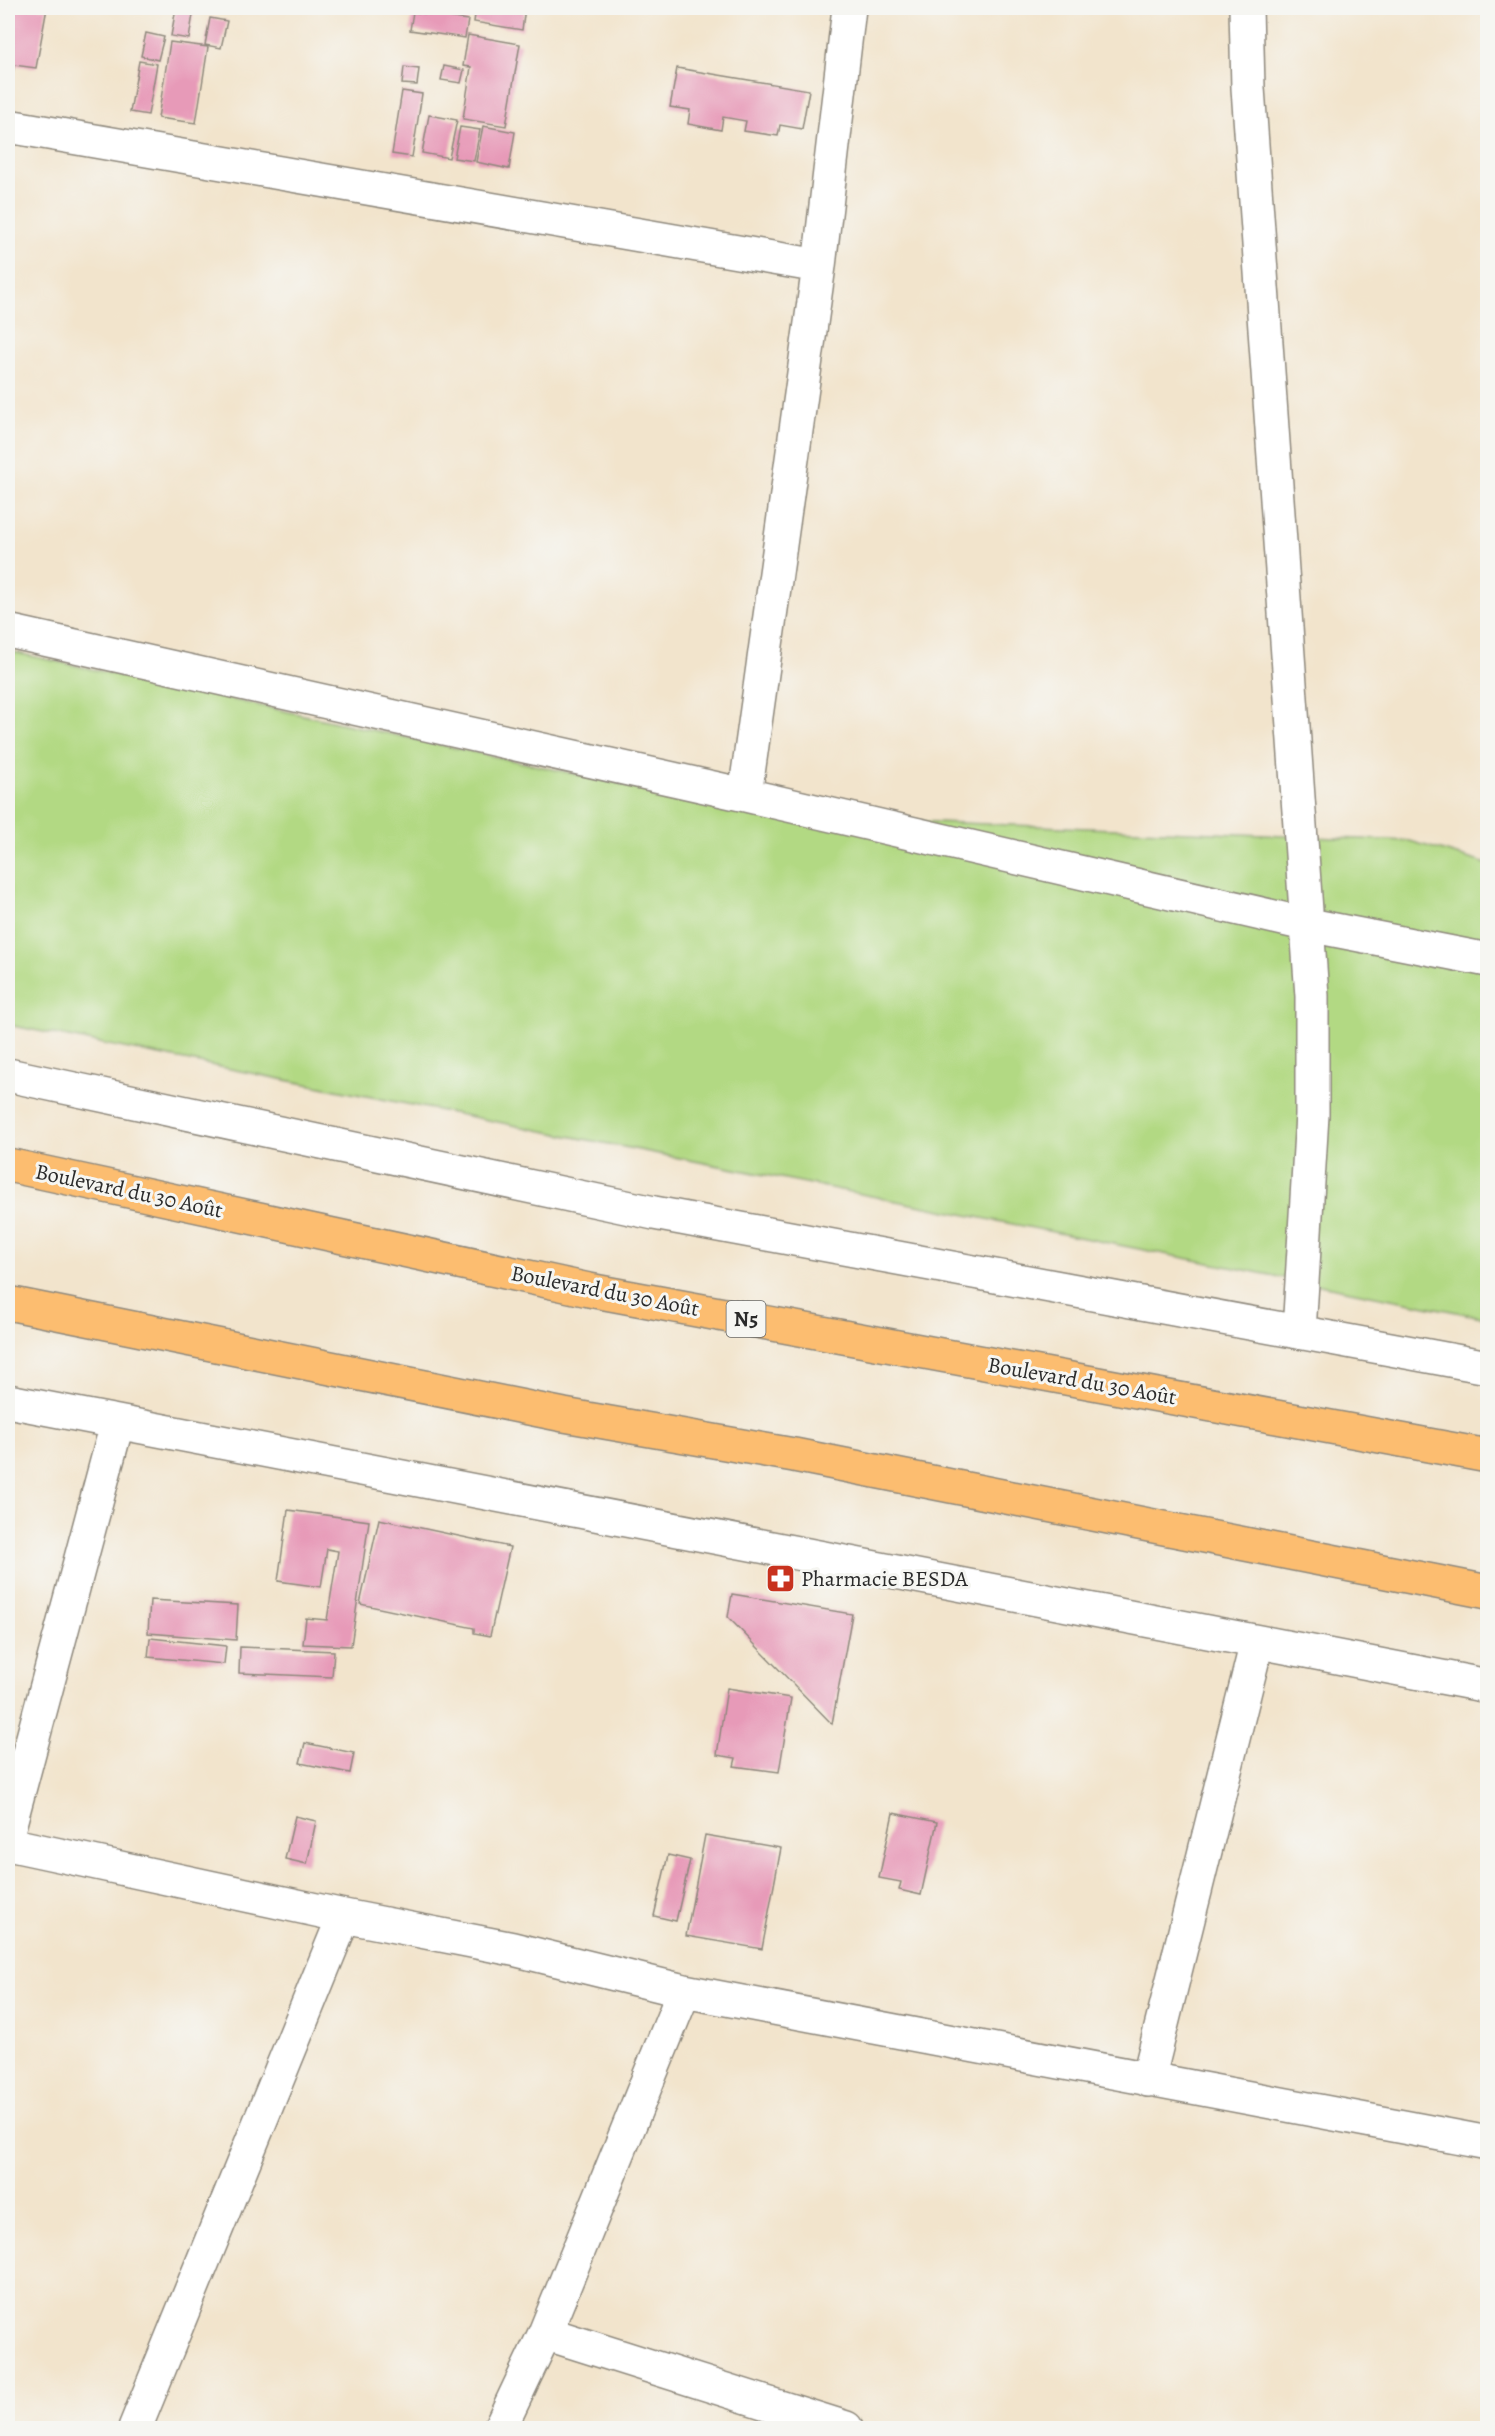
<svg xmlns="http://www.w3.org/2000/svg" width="1495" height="2436" viewBox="0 0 1495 2436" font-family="Alegreya,serif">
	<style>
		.green { fill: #b2d983; stroke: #6e8257; stroke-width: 1.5 }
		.building { fill: #e79ab8 }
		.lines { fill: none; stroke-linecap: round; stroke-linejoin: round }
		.minor-casing { stroke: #8e887c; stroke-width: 36 }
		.highway-casing { stroke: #8e887c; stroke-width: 36 }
		.minor { stroke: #fff; stroke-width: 33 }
		.highway { stroke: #fcbd6f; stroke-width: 33 }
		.labels { text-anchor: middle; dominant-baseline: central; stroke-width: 6; stroke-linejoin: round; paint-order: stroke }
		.shield { fill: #f6f6f2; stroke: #686867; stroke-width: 1.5 }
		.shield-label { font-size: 21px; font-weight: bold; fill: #2b2b2b }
		.street-label { font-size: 22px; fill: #2b2b2b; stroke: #f6f6f2 }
		.poi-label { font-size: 22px; fill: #2b2b2b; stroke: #f6f6f2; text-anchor: start }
	</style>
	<rect width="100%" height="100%" fill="#f6f6f2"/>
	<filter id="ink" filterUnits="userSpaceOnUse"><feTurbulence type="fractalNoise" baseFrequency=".0167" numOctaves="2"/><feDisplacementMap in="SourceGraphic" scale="12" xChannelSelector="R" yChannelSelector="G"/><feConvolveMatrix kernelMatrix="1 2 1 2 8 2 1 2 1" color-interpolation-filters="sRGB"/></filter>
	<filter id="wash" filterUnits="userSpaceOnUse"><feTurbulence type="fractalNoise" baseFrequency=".008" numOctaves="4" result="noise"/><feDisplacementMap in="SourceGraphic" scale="24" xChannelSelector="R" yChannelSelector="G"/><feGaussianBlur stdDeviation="1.35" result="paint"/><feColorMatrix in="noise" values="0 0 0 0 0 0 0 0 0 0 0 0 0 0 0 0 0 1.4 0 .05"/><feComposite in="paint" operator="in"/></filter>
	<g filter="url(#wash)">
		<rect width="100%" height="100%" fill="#f2e4cc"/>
		<path class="green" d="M8,651L765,815L1410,841L1487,864V1318L8,1025Z"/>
		<g id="blocks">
			<path class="building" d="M8,8H47L36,68L14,65L13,75L8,74Z
				M176,8H194L189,39L171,36Z
				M435,8H469L468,13Z
				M476,8H525L522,30L474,22Z
				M413,12L468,20L465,38L410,30Z
				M210,18L227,21L221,48L205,45Z
				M146,33L164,37L158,60L141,56Z
				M468,35L520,44L506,126L463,119L471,67L463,66Z
				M170,42L208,47L196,123L158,118Z
				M139,61L157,64L148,115L130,112Z
				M444,66L464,70L461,83L441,80Z
				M404,67L419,69L417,85L402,84Z
				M677,68L809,90L802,129L780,125L778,136L744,131L746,121L723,117L721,130L688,124L690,110L670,107Z
				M402,91L422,94L412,157L392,154Z
				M429,115L457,120L449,158L422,153Z
				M483,126L515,132L509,169L476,162Z
				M460,127L480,130L474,161L454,158Z
				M288,1510L369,1521L351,1646L303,1644L306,1618L327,1620L338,1551L327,1549L321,1587L278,1581Z
				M379,1519L510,1547L490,1636L474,1633V1628L360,1604Z
				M732,1594L852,1614L832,1724L728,1617Z
				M150,1600L238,1605L236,1640L148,1633Z
				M150,1638L226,1646L224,1664L148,1657Z
				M240,1647L334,1651L332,1677L239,1673Z
				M727,1688L791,1698L779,1772L734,1766L736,1758L717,1755Z
				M305,1743L354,1753L350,1773L300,1763Z
				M893,1813L937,1822L921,1895L899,1890L901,1882L879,1878Z
				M295,1816L316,1821L307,1864L285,1859Z
				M705,1835L781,1848L762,1949L686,1936Z
				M668,1855L690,1860L676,1921L654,1916Z"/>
		</g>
	</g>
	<g filter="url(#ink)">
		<use href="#blocks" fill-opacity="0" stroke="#8e887c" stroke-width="1.5"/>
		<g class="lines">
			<defs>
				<path id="minor" d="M1246,8L1248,88L1312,996V1115L1299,1332
					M8,126L819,266
					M8,631L745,795L1309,925L1488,960
					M745,795L819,266L849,8
					M8,1075L654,1213L1488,1367
					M8,1401L1488,1686
					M8,1831L117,1424
					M8,1844L344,1916L513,1949L684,1991L1488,2143
					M1148,2080L1257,1642
					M545,2333L846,2428
					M135,2428L344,1916
					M500,2428L545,2333L684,1991"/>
				<path id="highway" d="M8,1165L589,1290L1488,1456
					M8,1303L564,1415L794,1455L1488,1592"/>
			</defs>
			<use href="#minor" class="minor-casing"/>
			<use href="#highway" class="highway-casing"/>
			<use href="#minor" class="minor"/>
			<use href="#highway" class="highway"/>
		</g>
	</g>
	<defs>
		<symbol id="pharmacy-square" viewBox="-11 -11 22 22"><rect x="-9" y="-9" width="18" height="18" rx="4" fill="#c8321e" stroke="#f6f6f2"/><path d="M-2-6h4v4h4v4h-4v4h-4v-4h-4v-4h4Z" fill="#fff"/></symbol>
	</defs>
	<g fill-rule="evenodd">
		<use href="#pharmacy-square" x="764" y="1562" width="33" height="33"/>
	</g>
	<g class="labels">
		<rect class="shield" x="726.5" y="1301" width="39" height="36" rx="4.5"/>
		<g class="shield-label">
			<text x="746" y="1319">N5</text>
		</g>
		<g class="street-label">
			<text transform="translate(129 1191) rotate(12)">Boulevard du 30 Août</text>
			<text transform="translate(605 1291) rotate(11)">Boulevard du 30 Août</text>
			<text transform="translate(1082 1381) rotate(10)">Boulevard du 30 Août</text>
		</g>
		<g class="poi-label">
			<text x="801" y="1579">Pharmacie BESDA</text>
		</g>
	</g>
	<rect width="1495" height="2436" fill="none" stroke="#f6f6f2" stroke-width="30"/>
</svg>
